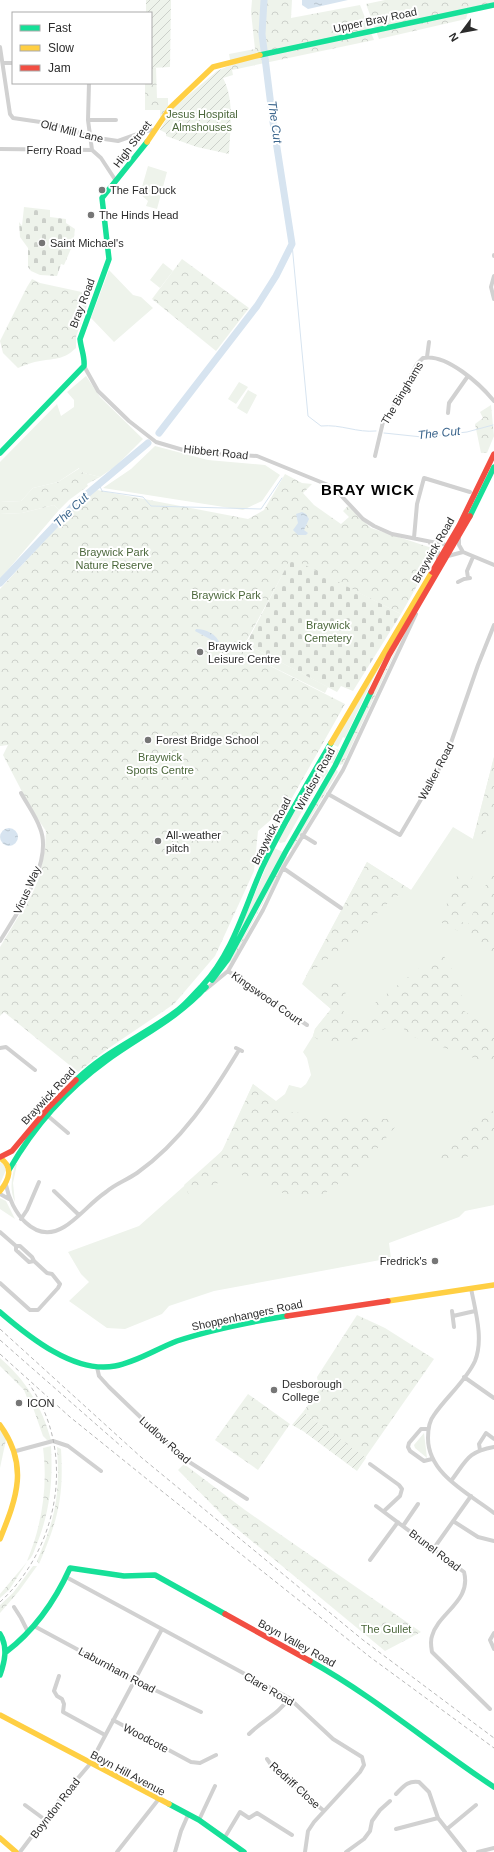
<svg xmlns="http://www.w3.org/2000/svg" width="494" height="1852" viewBox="0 0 494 1852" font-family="Helvetica,sans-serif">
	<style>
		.grass { fill: #eef3eb }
		.forest { fill: url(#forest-crowns) }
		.cemetery { fill: url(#cemetery-stones) }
		.garden { fill: url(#garden-furrows) }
		.water { fill: url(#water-ripples) }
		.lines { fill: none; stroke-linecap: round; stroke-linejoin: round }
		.stream { stroke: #d7e4f0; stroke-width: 1 }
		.river { stroke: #d7e4f0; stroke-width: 7 }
		.street { stroke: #d1d1d1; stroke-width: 4 }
		.fast { stroke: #16e098; stroke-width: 5.5 }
		.slow { stroke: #ffcf43; stroke-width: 5.5 }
		.jam { stroke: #f24e42; stroke-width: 5.5 }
		.rail { stroke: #b8b8b8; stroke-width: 1; stroke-dasharray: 4 3; stroke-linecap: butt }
		.poi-dot { fill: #767676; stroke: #fff; stroke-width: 1.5 }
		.labels { text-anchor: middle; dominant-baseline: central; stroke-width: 4; stroke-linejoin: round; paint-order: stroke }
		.street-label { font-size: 11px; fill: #2c2c2c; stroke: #fff }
		.park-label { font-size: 11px; fill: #4b673b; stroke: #fff }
		.poi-label { font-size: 11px; fill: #2c2c2c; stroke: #fff; text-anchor: start }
		.water-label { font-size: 12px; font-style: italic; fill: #3c668d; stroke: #fff }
		.district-label { font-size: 15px; font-weight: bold; letter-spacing: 1px; fill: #000; stroke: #fff }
	</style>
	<defs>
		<pattern id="forest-crowns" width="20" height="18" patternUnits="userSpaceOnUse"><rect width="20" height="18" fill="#eef3eb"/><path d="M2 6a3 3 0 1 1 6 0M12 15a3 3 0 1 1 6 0" fill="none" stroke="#ccd0ca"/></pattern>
		<pattern id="cemetery-stones" width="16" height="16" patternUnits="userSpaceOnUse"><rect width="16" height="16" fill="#eef3eb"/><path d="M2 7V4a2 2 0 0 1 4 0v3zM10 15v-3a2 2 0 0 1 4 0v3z" fill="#ccd0ca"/></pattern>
		<pattern id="garden-furrows" width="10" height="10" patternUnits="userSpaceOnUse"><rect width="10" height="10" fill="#eef3eb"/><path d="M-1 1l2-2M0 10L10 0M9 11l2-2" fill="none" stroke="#ccd0ca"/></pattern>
		<pattern id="water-ripples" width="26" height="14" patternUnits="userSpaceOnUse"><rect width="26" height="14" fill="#d7e4f0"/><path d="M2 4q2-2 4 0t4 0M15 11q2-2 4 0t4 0" fill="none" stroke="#b9c4ce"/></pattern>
	</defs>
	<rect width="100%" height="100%" fill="#fff"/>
	<path class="grass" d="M148,166L167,172L157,209L146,206L148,201L140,194Z
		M163,263L173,271L160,288L150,280Z
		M109,270L133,295L141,297L153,308L114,342L91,318Z
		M86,376L100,397L143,439L116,466L100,477L81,472L79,468L58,482L33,488L21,501L0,502V462L57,404L61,416L74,407V400L67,392Z
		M239,382L248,387L236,404L228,399Z
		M248,390L257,395L247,414L237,408Z
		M155,446L208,460L265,465L280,475L262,501L243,510L103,488L131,469Z
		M54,505L59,510L0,579V514L22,513Z
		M402,629L374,677L345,738L343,737L338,747L332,744Z
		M246,644L328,687L325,693L241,651Z
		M331,747L339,750L333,763L327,762L320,765Z
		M494,757V1205L465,1211L459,1217L389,1243L391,1258L214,1291L169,1306L162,1314L125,1329L107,1328L69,1301L89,1282L81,1274L68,1252L139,1226L218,1156L224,1148L253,1084L276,1101L285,1094L289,1085L301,1088L306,1084L311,1075L307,1058L303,1052L313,1036L315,1029L331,1009L302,984L367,862L411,890L453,827L473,839Z
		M324,767H327L328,772L313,792L285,842L280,843L278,840L289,823L291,811Z
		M281,816H283L270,841C262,831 273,822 281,816Z
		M274,848L283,852L232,948Z
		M0,1162L4,1165L6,1170L0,1184Z
		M15,1164H17L13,1183L15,1202C9,1189 12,1178 15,1164Z
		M0,1198L6,1201L15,1219L0,1209Z
		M424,1433L427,1458L415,1448L414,1445Z"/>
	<path class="forest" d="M252,0H292L291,18L360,5L374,40L232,70L229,54L255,49L251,12Z
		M385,0H494V3L469,8L466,19L379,39L366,4Z
		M151,68H156L157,98H168V106L160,118V110H145V83H151Z
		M182,259L249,308L216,351L152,299Z
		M32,279L40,283L91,294L76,337V348C63,360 57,358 40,361C33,362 25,365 18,368L3,353L0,341L27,287Z
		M491,405L494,436L487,453H481L475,424L483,418L480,412Z
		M80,468L81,472L100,477L87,484L88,486L69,500L59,510L54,505L22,513L0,514V502L21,501L33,488L58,482Z
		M285,474L302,483L312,484L303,493L314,505L341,524L349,517L343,511L348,506L371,528L432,548L435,554L401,614L291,559L241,651L345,704L288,805L258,831L254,871L215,956L174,1004L106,1050L78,1072L4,1012L0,1016V947L32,894L39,878L45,849L46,831L31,809L3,755L8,745L0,746V589L92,489L248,519L264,510Z
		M405,632L343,764L340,765L338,762Z
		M494,757V806L484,837L473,839Z
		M336,769L338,772L292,849L289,848Z
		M286,853L287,858L232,961L228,964L261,905Z
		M367,862L411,890L394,897L344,946L306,976Z
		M494,867V911L487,938L494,948V959L473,938L440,922L457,876L473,874L461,921L467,926Z
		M441,951L461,984L463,1010L494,1032V1065L408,1035L400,1023C376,1031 335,1055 313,1036L315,1029L331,1009L316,996L330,979L346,988L343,1019L366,1021L375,1003Z
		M253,1084L288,1112L401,1120L360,1169L319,1197L294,1198L235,1172L228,1160L214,1171L223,1181L189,1195L184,1185L222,1151Z
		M494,1111V1144L456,1162L435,1160L474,1116Z
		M357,1315L385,1328L434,1359L365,1458L303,1412L319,1390L317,1377Z
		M0,1358C26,1380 42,1407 51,1440H47L43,1436L31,1402L28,1400L24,1390L0,1366Z
		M248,1394L290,1424L258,1470L215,1440Z
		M0,1429L7,1435L0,1468Z
		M51,1446C53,1482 50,1512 36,1546C34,1551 32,1559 27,1561C42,1525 48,1486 43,1448Z
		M57,1447L61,1449C64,1497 58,1520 39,1564L37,1561C56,1517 60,1495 57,1447Z
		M184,1464L245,1510L421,1632L385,1651L230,1523L178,1470Z
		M27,1562L9,1590L0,1598V1594Z
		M33,1566H37L19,1591L0,1613V1605L13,1593Z"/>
	<path class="cemetery" d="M24,207L50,210V217L66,219V223L75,229L73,244L64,265L61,264L57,276L40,275L31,271L28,267V248L20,237L19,222L22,226Z
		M291,558L401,614L353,691L341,686L337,692L246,644Z"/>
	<path class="garden" d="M146,0H171L170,67L151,68V13H146Z
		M231,65L233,75L223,78C235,101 230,128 229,154L197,147L166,136V133L160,130L172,109L217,71Z
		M303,1412L366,1458L357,1471L303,1431L292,1425Z"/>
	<path class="water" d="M302,0H348L308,9L302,5Z
		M302,512L306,514L309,519L304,530L308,533L306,535H298L293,530L298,523L296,514Z
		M196,629C207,629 216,634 221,645L195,631Z
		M0 837a9 9 0 1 1 18 0a9 9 0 1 1-18 0Z"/>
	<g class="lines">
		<path class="stream" d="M292,244L308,416L321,426C341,424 357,433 376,431
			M384,433L422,437L467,432L493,425
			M99,484L102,491L143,497L151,506L261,509L282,478"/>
		<path class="river" d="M159,433L257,306L276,276L292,244L273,122L262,34L264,0
			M0,583L74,505L148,443"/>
		<path class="street" d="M0,47L10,114L13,118L54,124L91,137L118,141L146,131L155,130
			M3,63H13
			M89,83L88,120L92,150
			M88,120H116
			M0,149L92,150L101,158L116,181
			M494,255V256
			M494,276L491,287L494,299
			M427,357L429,342
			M84,366L98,391L129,421L156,442L190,452L257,456L333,487L363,519L374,526L392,534L447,545
			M448,413L449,403L468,376
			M375,456L383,422L398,400L417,364L423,358C446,353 480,384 494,401
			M414,538L417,504L424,478L470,492
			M459,538V545L463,552
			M430,543C438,548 439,551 438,560
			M448,556L463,552L494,565
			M468,578L467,571L473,557
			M458,582L464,579L470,578
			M328,794L400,835L446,757L478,665L494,625
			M302,835L315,843
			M283,868L341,908
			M0,941C17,913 54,862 40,828C36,816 27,804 21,793
			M228,971L307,1025
			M205,990L228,971L263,910L283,868L343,770L416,614
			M0,1048L6,1047L35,1070
			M236,1048L242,1051
			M48,1116L68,1133
			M6,1185C11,1211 34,1245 64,1227C79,1218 91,1202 106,1192C115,1184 127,1180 137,1173C181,1142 212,1095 239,1050
			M54,1191L79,1215
			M0,1194L9,1199
			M21,1219L27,1210L39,1182
			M0,1232L16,1246H20L32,1257L34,1261L47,1273L52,1274L60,1284L58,1288L38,1310H30L0,1283
			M16,1246V1250L29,1262L34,1261
			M471,1288C475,1310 484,1339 475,1361C466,1381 446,1397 434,1415C429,1421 428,1430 428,1438C428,1474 468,1493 494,1513
			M452,1311L454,1327
			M453,1316L475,1311
			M97,1367L99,1376L109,1387L183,1458L247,1499
			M464,1377L494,1398
			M428,1429H421L409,1443L408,1447L410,1451L424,1461L432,1459
			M480,1450L479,1444L486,1433L494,1439
			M16,1451L53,1441L68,1446L101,1471
			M370,1464L399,1485L402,1489L400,1496L384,1511
			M451,1481C467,1460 467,1452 494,1447
			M376,1506L464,1572C472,1601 438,1613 432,1636C430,1641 431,1646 432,1652L490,1709
			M453,1521L478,1537L494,1541
			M403,1526L418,1504
			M434,1548L471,1496
			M370,1560L398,1522
			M66,1577L289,1698L333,1739L362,1757L364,1765L360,1772L314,1822L308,1831L305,1852
			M14,1607L21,1618L28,1632
			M34,1626L136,1681L201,1712
			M494,1633L490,1640L494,1649
			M59,1676L54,1691L57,1696L62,1699L64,1704L63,1712L105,1735
			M113,1720L191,1762L200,1763L216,1755
			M249,1734C262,1721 279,1714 289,1698
			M267,1759L272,1766L324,1811
			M396,1794C403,1787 408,1780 419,1782L429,1792L438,1818L465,1852
			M25,1805L44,1819
			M199,1820L215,1786
			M396,1829L438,1818
			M447,1829L476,1805
			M225,1837L240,1812L249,1818L257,1813L292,1835
			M20,1852L61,1798L90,1764L162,1629
			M117,1852L158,1800
			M175,1852L181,1831L188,1815
			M346,1852L364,1839L370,1831L372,1821L380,1810L390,1801
			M478,1852L494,1848"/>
		<path class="fast" d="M260,55L494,5
			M0,453L84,366C85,357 81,349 80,339L109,259L102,198L147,142
			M470,516L494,467
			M212,980L228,959L286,851L335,766L371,692
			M76,1080C105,1051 145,1035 178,1010C187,1003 194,994 202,986C233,953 244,909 262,868C282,825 307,784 331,743
			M9,1170C33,1128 66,1090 106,1061C140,1036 177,1019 206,987
			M0,1312C29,1337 75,1374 115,1366C137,1362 156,1349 177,1341C213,1329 250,1322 287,1316
			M0,1634C8,1647 5,1661 0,1675
			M6,1652C35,1630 55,1601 70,1568L124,1576L155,1575L225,1614
			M310,1661C375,1697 432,1746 494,1787
			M169,1804L199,1820L244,1852"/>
		<path class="slow" d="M147,142L170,108L213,67L260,55
			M331,743L432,572
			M0,1158C14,1167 9,1180 0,1191
			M388,1301L494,1285
			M0,1425C29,1465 17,1497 0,1539
			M0,1715L169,1804
			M0,1838L16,1852"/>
		<path class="jam" d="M432,572L459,526L494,454
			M371,692L389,655L470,516
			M0,1157L12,1151L49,1107L76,1080
			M287,1316L388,1301
			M225,1614L310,1661"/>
		<path class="rail" d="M0,1329L142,1458L363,1640L494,1738
			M0,1340L122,1447
			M0,1354L70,1417L158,1488L370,1657L494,1748
			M0,1602C59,1548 77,1452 29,1384"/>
	</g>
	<g class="poi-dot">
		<circle cx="102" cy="190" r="4"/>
		<circle cx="91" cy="215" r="4"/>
		<circle cx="42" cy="243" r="4"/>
		<circle cx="200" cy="652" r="4"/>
		<circle cx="148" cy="740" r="4"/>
		<circle cx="158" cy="841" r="4"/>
		<circle cx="435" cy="1261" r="4"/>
		<circle cx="274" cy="1390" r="4"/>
		<circle cx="19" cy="1403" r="4"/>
	</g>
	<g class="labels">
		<g class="street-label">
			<text transform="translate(375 20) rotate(-12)">Upper Bray Road</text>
			<text transform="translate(72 131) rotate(14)">Old Mill Lane</text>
			<text transform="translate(132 144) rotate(-53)">High Street</text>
			<text x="54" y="150">Ferry Road</text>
			<text transform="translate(82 303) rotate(-69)">Bray Road</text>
			<text transform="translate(402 393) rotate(-59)">The Binghams</text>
			<text transform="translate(216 452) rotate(6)">Hibbert Road</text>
			<text transform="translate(433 550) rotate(-60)">Braywick Road</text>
			<text transform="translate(436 771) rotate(-62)">Walker Road</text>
			<text transform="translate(315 779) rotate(-61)">Windsor Road</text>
			<text transform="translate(271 831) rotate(-63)">Braywick Road</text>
			<text transform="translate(27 890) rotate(-66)">Vicus Way</text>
			<text transform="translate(267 998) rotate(35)">Kingswood Court</text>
			<text transform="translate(48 1096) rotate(-47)">Braywick Road</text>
			<text transform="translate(247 1315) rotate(-12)">Shoppenhangers Road</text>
			<text transform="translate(165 1440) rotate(42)">Ludlow Road</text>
			<text transform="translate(435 1550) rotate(37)">Brunel Road</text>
			<text transform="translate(297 1643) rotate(29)">Boyn Valley Road</text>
			<text transform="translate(117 1670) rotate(28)">Laburnham Road</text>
			<text transform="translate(269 1689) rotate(30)">Clare Road</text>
			<text transform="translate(146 1738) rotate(28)">Woodcote</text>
			<text transform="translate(128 1773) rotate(28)">Boyn Hill Avenue</text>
			<text transform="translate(295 1785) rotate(42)">Redriff Close</text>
			<text transform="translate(55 1808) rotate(-52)">Boyndon Road</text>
		</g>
		<g class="park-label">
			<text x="202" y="114">Jesus Hospital<tspan x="202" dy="13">Almshouses</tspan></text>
			<text x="114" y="552">Braywick Park<tspan x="114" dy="13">Nature Reserve</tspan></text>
			<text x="226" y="595">Braywick Park</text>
			<text x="328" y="625">Braywick<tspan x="328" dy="13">Cemetery</tspan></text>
			<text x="160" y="757">Braywick<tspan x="160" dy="13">Sports Centre</tspan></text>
			<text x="386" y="1629">The Gullet</text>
		</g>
		<g class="poi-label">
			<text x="110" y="190">The Fat Duck</text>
			<text x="99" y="215">The Hinds Head</text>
			<text x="50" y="243">Saint Michael's</text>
			<text x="208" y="646">Braywick<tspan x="208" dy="13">Leisure Centre</tspan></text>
			<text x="156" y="740">Forest Bridge School</text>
			<text x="166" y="835">All-weather<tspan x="166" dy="13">pitch</tspan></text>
			<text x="427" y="1261" text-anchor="end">Fredrick's</text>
			<text x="282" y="1384">Desborough<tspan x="282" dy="13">College</tspan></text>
			<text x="27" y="1403">ICON</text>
		</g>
		<g class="water-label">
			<text transform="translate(275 122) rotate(82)">The Cut</text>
			<text transform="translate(439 433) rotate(-6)">The Cut</text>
			<text transform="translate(71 510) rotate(-44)">The Cut</text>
		</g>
		<g class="district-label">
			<text x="368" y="489">BRAY WICK</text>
		</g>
	</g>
	<rect x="12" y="12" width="140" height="72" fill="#ffffff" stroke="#ababab"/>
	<rect x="20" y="25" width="20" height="6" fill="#16e098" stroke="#ababab"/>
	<text x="48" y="32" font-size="12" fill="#2c2c2c">Fast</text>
	<rect x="20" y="45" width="20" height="6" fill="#ffcf43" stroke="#ababab"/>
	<text x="48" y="52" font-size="12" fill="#2c2c2c">Slow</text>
	<rect x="20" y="65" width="20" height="6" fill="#f24e42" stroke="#ababab"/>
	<text x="48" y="72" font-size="12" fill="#2c2c2c">Jam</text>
	<g transform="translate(462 32) rotate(238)" stroke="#ffffff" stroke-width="3" paint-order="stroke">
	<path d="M0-3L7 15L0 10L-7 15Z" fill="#2c2c2c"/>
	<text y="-6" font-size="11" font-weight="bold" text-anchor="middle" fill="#2c2c2c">N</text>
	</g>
</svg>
